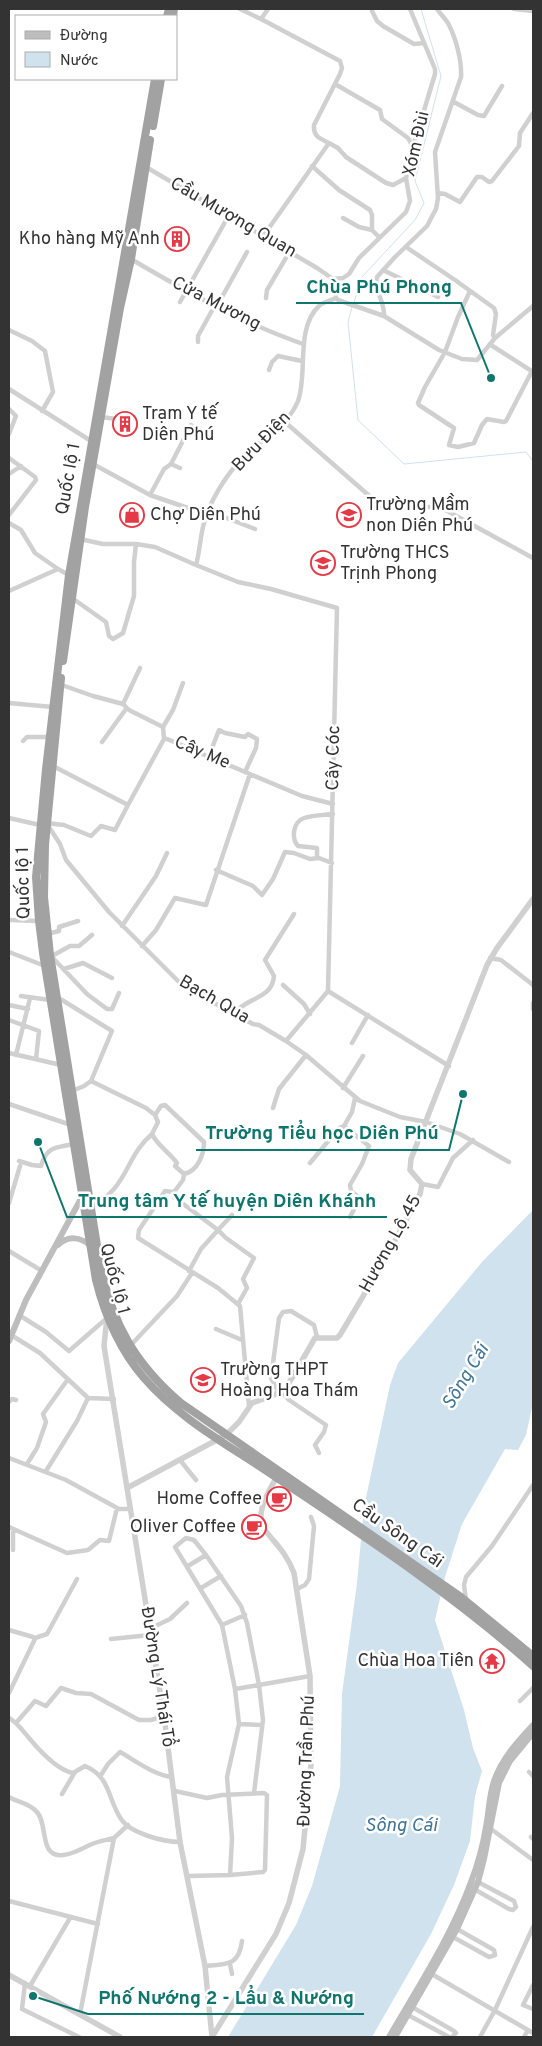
<svg xmlns="http://www.w3.org/2000/svg" width="542" height="2046" viewBox="0 0 542 2046" font-family="Overpass,sans-serif">
	<style>
		.water { fill: #cfe2ee }
		.lines { fill: none; stroke-linecap: round; stroke-linejoin: round }
		.stream { stroke: #cfe2ee; stroke-width: 1 }
		.minor { stroke: #d0d0d0; stroke-width: 4.5 }
		.tertiary { stroke: #d0d0d0; stroke-width: 5.5 }
		.secondary { stroke: #bdbdbd; stroke-width: 6 }
		.trunk { stroke: #a2a2a2; stroke-width: 8 }
		.labels { text-anchor: middle; dominant-baseline: central; stroke-width: 5; stroke-linejoin: round; paint-order: stroke }
		.street-label { font-size: 18px; fill: #333; stroke: #fff }
		.poi-label { font-size: 18px; fill: #333; stroke: #fff; text-anchor: start }
		.water-label { font-size: 19px; font-style: italic; fill: #3f7597; stroke: #fff }
		.leader { fill: none; stroke: #0f766e; stroke-width: 2 }
		.callout-dot { fill: #0f766e; stroke: #fff; stroke-width: 2 }
		.callout-label { font-size: 19px; text-anchor: middle; font-weight: bold; fill: #0f766e; stroke: #fff; stroke-width: 5; stroke-linejoin: round; paint-order: stroke }
	</style>
	<rect width="100%" height="100%" fill="#fff"/>
	<path class="water" d="M533,1210V1403L526,1435L518,1450L505,1449L462,1524L445,1577L435,1620L464,1710L473,1748L482,1771L475,1796L470,1841L454,1885L431,1934L372,2037H228L296,1925L312,1886L340,1786L342,1694L357,1583L364,1507L390,1385L398,1363L482,1262Z"/>
	<g class="lines">
		<path class="stream" d="M354,303L361,278L415,220L424,203L415,181L441,76L421,9
			M352,307L348,322L358,420L404,464L526,452L533,461"/>
		<path class="minor" d="M240,9L261,19L268,9
			M514,9L533,11
			M372,11L377,21L383,26L414,44L424,43
			M261,19L340,61L342,68L340,74L314,125C313,136 319,138 329,143
			M335,84L380,110L382,119L408,138L413,147
			M454,102L478,115L484,116L502,86
			M312,166L339,190L370,210L372,215V230L379,237
			M146,167L317,268L333,279L336,298L338,300L384,316L439,350L462,359L477,360L495,338L533,306
			M438,193L445,194L460,202L477,177H482L489,182L492,181L519,146L520,133L533,113
			M343,218L359,227L372,230
			M264,235L329,143L338,148L346,157L386,183L393,185L406,178
			M406,247L455,280L494,308L496,314L493,335L495,338
			M131,259C185,291 243,323 303,344
			M383,270L438,297
			M333,279L343,278L349,274L359,258L406,212L410,201L406,178L413,147L435,74V69L410,9
			M470,291L458,317L445,352L425,387L418,403L419,405L454,428L449,445L458,447L474,443L482,425L487,419L504,422L506,421L532,371
			M266,298L267,290L290,251
			M180,302L229,215
			M217,306L247,252
			M384,316C385,302 374,291 377,277L395,257L427,226L436,209L438,198L435,152L461,77C462,61 456,39 449,25C446,19 441,15 437,9
			M9,330L32,341L45,351L53,392L42,411
			M198,342V336L215,305
			M491,345L533,372
			M269,370L272,362L278,356L302,361
			M9,389L91,441
			M9,409L16,416L9,434
			M101,417L116,419
			M285,422L382,507H440L533,558
			M9,458L35,477L36,480L9,515
			M93,464L150,495L185,507L224,517L255,529
			M171,464L191,425
			M9,474L21,466
			M150,495L164,469L171,464L180,468
			M9,523L21,530L35,553L58,569
			M80,539L103,544H136L155,547L196,565C200,551 200,537 204,523C209,503 224,479 237,464C256,441 286,430 298,401C308,374 295,328 319,306C323,302 330,301 336,298
			M196,565L238,582L271,589L337,608L328,991L286,1041
			M9,591L58,569L69,575
			M72,598L106,622L109,636L113,639L123,633L134,596V562L136,544
			M59,684L93,696L123,704L129,710L163,727L164,739
			M9,703L53,707
			M123,704L140,668
			M163,727L173,710L183,683
			M23,741L27,737H50
			M102,742L126,709
			M209,756L219,730L225,733L245,737L248,734L257,739L256,748L245,772
			M53,766L128,805L164,739H167L302,796L333,804
			M9,818L40,825
			M46,823L64,825L91,836L101,826L115,830L128,805
			M47,824L60,844L66,860L109,912L182,985L230,1012L253,1024L259,1025L286,1041L306,1055L360,1101L400,1117L426,1122L460,1134L509,1162
			M317,858V848L298,846C291,838 293,822 304,818C312,815 324,815 333,814
			M216,870L253,886L262,895L273,879L285,852L294,853L310,859L319,858L332,863
			M9,920L39,921
			M122,926L156,876L167,853
			M47,934L59,931V927L78,921
			M142,946L156,930L175,898L206,905L250,774
			M9,952L45,966
			M51,956L87,994L107,1009H112L119,993
			M52,956L70,946H79L92,935
			M490,958L501,960L533,985
			M64,969L83,963L112,978
			M283,985L304,1004L310,1014
			M328,991L449,1066
			M21,996L50,1000
			M57,998L62,1000L112,1031L91,1081
			M533,1003V1009
			M9,1005L28,1009
			M235,1013C246,997 272,1000 274,976L265,960L294,914
			M9,1020L39,1031L36,1059
			M352,1043L368,1015
			M9,1053L61,1065
			M16,1055L30,998
			M343,1088L363,1056
			M72,1091L84,1086L91,1081L146,1108L155,1115L158,1122L152,1134C157,1145 169,1152 177,1163L175,1166L184,1174L183,1180L174,1192V1197L218,1230L201,1249L189,1271
			M9,1104L71,1125
			M273,1108L279,1089L306,1055
			M155,1115L161,1106L165,1105L204,1142C204,1154 198,1171 184,1174
			M344,1126L369,1146L362,1164L350,1185L351,1191L360,1198L350,1217
			M19,1161L32,1165L41,1166C47,1146 55,1148 74,1144
			M310,1163L339,1128L344,1126L352,1112L355,1098
			M422,1184L438,1187L453,1158L473,1140
			M174,1192L165,1191L139,1230L138,1238L218,1288L240,1306L249,1406
			M9,1203L20,1166
			M90,1207C129,1188 124,1158 152,1134
			M232,1215L218,1230L226,1238L254,1258L243,1279L247,1288L238,1304
			M9,1251L42,1271
			M19,1315L46,1332L69,1351L107,1318
			M216,1329L242,1340
			M11,1335L40,1353L88,1398L114,1399
			M130,1346L177,1296L192,1273
			M281,1391L289,1400L326,1425L324,1432L315,1445L319,1453
			M279,1393L271,1378L279,1318L283,1312L291,1311L314,1325L317,1337
			M9,1402L12,1399L16,1400
			M9,1458L66,1480L119,1509H131
			M180,1460L196,1480
			M27,1464L37,1448L46,1422L43,1414L68,1379
			M46,1471L77,1421L88,1398
			M9,1527L67,1553L88,1550L100,1540L109,1541L117,1508
			M13,1550V1529
			M188,1566L206,1555
			M201,1588L221,1576
			M297,1589L305,1585L309,1579L314,1526L311,1517
			M466,1600L464,1585L466,1577L492,1546L533,1485
			M222,1625L245,1615
			M149,1629L170,1619L187,1603
			M9,1630L33,1637L35,1639L9,1693
			M35,1638L47,1634L77,1579
			M111,1639L150,1635
			M235,1689L222,1625L175,1547L186,1538L194,1540L206,1555L241,1606L247,1623L259,1685L310,1676
			M520,1701L533,1688
			M9,1718C17,1722 23,1731 29,1738C39,1750 57,1770 73,1773L85,1766C111,1777 107,1798 121,1819C130,1833 163,1842 180,1842
			M16,1723L35,1701L46,1706L61,1688L76,1693L91,1694L139,1720H151L164,1716
			M239,1724L262,1725
			M529,1772L533,1776
			M101,1775L108,1764L120,1752C136,1761 154,1775 172,1777
			M175,1791L207,1798L222,1795L264,1793L267,1795L265,1870L263,1872L230,1875
			M62,1794L75,1772
			M9,1797C17,1802 29,1803 36,1811C49,1823 38,1858 63,1855C74,1854 82,1848 92,1844C99,1841 107,1840 114,1838
			M488,1828L491,1829L533,1860
			M531,1837L533,1839
			M188,1876L230,1875L232,1838L227,1777L239,1724L235,1689L259,1685L263,1720L254,1793
			M478,1882L514,1901L516,1907L513,1910L509,1909L474,1889L471,1883Z
			M9,1901L98,1924
			M453,1937L489,1957L495,1955L494,1950L457,1929
			M230,1964L232,1974
			M205,1966C227,1964 239,1966 242,1941
			M430,1973L533,2033
			M25,1983L22,2009L79,2037
			M533,1985L523,2005L533,2009
			M30,1986L70,1918
			M412,2007L454,2031L456,2033L452,2037
			M80,2014L114,1838L128,1825
			M408,2015L449,2037
			M480,2037L495,2010L533,1927
			M524,2037L528,2030"/>
		<path class="tertiary" d="M107,1317L104,1346L164,1716L180,1842L205,1966L212,2037
			M127,1488L226,1435L239,1422L252,1403L274,1395L286,1388L315,1338H337L340,1335L384,1261L420,1194L422,1184L410,1170L411,1159L487,965L497,948L533,899
			M9,1975L120,2037
			M212,2037L276,1934L289,1903L303,1849L311,1764L310,1676L294,1573C276,1526 240,1536 277,1477"/>
		<path class="secondary" d="M58,1245C68,1235 81,1237 91,1246
			M9,1341L26,1300L83,1195
			M389,2037C418,1987 451,1937 471,1882C478,1864 483,1845 486,1827C489,1812 489,1796 494,1781C502,1759 517,1742 533,1725
			M395,2037L457,1929L478,1882L484,1859L499,1783L510,1761L533,1733"/>
		<path class="trunk" d="M167,16L169,9
			M173,16L174,9
			M155,79L69,575L46,769L36,877L39,921L43,953L96,1280C105,1316 119,1349 144,1378C181,1421 234,1448 280,1480C367,1538 455,1596 533,1666
			M153,126L161,79
			M63,661L85,507L120,308L131,259L150,140
			M61,678L45,845L44,897L50,955L100,1264C112,1323 135,1364 181,1403L461,1597L533,1656"/>
	</g>
	<defs>
		<symbol id="building-ring" viewBox="-11 -11 22 22"><circle r="9.5" fill="#fff" stroke="#e63946" stroke-width="1.5"/><path d="M-4-6H4V6H1V3H-1V6H-4ZM-2.5-4.3h1.7v1.8h-1.7ZM.8-4.3h1.7v1.8H.8ZM-2.5-1h1.7V.8h-1.7ZM.8-1h1.7V.8H.8Z" fill="#e63946"/></symbol>
		<symbol id="shop-ring" viewBox="-11 -11 22 22"><circle r="9.5" fill="#fff" stroke="#e63946" stroke-width="1.5"/><path d="M-5-2.5h2.3a2.7 3.5 0 0 1 5.4 0H5L5.5 6h-11ZM-1.5-2.5h3a1.5 2.3 0 0 0-3 0Z" fill="#e63946"/></symbol>
		<symbol id="school-ring" viewBox="-11 -11 22 22"><circle r="9.5" fill="#fff" stroke="#e63946" stroke-width="1.5"/><path d="M0-5L7-2L0 1L-7-2ZM-4 1L0 2.5L4 1V4Q0 6-4 4Z" fill="#e63946"/></symbol>
		<symbol id="cafe-ring" viewBox="-11 -11 22 22"><circle r="9.5" fill="#fff" stroke="#e63946" stroke-width="1.5"/><path d="M-5.5-4.5H6V0H3Q3 3.5 0 3.5H-2.5Q-5.5 3.5-5.5 0ZM3-3.2v2h1.7v-2ZM-6 4.5H4V6H-6Z" fill="#e63946"/></symbol>
		<symbol id="temple-ring" viewBox="-11 -11 22 22"><circle r="9.5" fill="#fff" stroke="#e63946" stroke-width="1.5"/><path d="M0-6L5-2H3V0L6.5 2.5H4V6H1.5V3h-3V6H-4V2.5H-6.5L-3 0V-2H-5Z" fill="#e63946"/></symbol>
	</defs>
	<g fill-rule="evenodd">
		<use href="#building-ring" x="163" y="225" width="28" height="28"/>
		<use href="#building-ring" x="111" y="410" width="28" height="28"/>
		<use href="#shop-ring" x="118" y="501" width="28" height="28"/>
		<use href="#school-ring" x="335" y="501" width="28" height="28"/>
		<use href="#school-ring" x="309" y="549" width="28" height="28"/>
		<use href="#school-ring" x="189" y="1366" width="28" height="28"/>
		<use href="#cafe-ring" x="265" y="1485" width="28" height="28"/>
		<use href="#cafe-ring" x="240" y="1513" width="28" height="28"/>
		<use href="#temple-ring" x="478" y="1647" width="28" height="28"/>
	</g>
	<g class="labels">
		<g class="street-label">
			<text transform="translate(417 144) rotate(-77)">Xóm Đùi</text>
			<text transform="translate(233 218) rotate(30)">Cầu Mương Quan</text>
			<text transform="translate(216 304) rotate(27)">Cửa Mương</text>
			<text transform="translate(262 442) rotate(-46)">Bưu Điện</text>
			<text transform="translate(69 479) rotate(-80)">Quốc lộ 1</text>
			<text transform="translate(202 753) rotate(23)">Cây Me</text>
			<text transform="translate(334 758) rotate(-89)">Cây Cóc</text>
			<text transform="translate(24 883) rotate(-91)">Quốc lộ 1</text>
			<text transform="translate(214 1000) rotate(30)">Bạch Qua</text>
			<text transform="translate(391 1244) rotate(-61)">Hương Lộ 45</text>
			<text transform="translate(114 1279) rotate(75)">Quốc lộ 1</text>
			<text transform="translate(397 1534) rotate(35)">Cầu Sông Cái</text>
			<text transform="translate(157 1677) rotate(81)">Đường Lý Thái Tổ</text>
			<text transform="translate(307 1761) rotate(-88)">Đường Trần Phú</text>
		</g>
		<g class="poi-label">
			<text x="160" y="239" text-anchor="end">Kho hàng Mỹ Anh</text>
			<text x="142" y="414">Trạm Y tế<tspan x="142" dy="21">Diên Phú</tspan></text>
			<text x="366" y="505">Trường Mầm<tspan x="366" dy="21">non Diên Phú</tspan></text>
			<text x="150" y="515">Chợ Diên Phú</text>
			<text x="340" y="553">Trường THCS<tspan x="340" dy="21">Trịnh Phong</tspan></text>
			<text x="220" y="1370">Trường THPT<tspan x="220" dy="21">Hoàng Hoa Thám</tspan></text>
			<text x="262" y="1499" text-anchor="end">Home Coffee</text>
			<text x="236" y="1527" text-anchor="end">Oliver Coffee</text>
			<text x="474" y="1661" text-anchor="end">Chùa Hoa Tiên</text>
		</g>
		<g class="water-label">
			<text transform="translate(466 1377) rotate(-59)">Sông Cái</text>
			<text x="401" y="1826">Sông Cái</text>
		</g>
	</g>
	<path class="leader" d="M491 378L461 303H296M463 1094L449 1150H196M38 1142L67 1217H387M33 1996L88 2014H364"/>
	<g class="callout-dot">
		<circle cx="491" cy="378" r="5"/>
		<circle cx="463" cy="1094" r="5"/>
		<circle cx="38" cy="1142" r="5"/>
		<circle cx="33" cy="1996" r="5"/>
	</g>
	<g class="callout-label">
		<text x="379" y="293">Chùa Phú Phong</text>
		<text x="322" y="1139">Trường Tiểu học Diên Phú</text>
		<text x="227" y="1207">Trung tâm Y tế huyện Diên Khánh</text>
		<text x="226" y="2004">Phố Nướng 2 - Lẩu &amp; Nướng</text>
	</g>
	<rect width="542" height="2046" fill="none" stroke="#333333" stroke-width="20"/>
	<rect x="15" y="15" width="162" height="65" fill="#ffffff" stroke="#adadad"/>
	<rect x="25" y="31" width="25" height="8" fill="#bdbdbd" stroke="#adadad"/>
	<text x="60" y="40" font-size="15" fill="#333333">Đường</text>
	<rect x="25" y="52" width="25" height="15" fill="#cfe2ee" stroke="#adadad"/>
	<text x="60" y="65" font-size="15" fill="#333333">Nước</text>
</svg>
